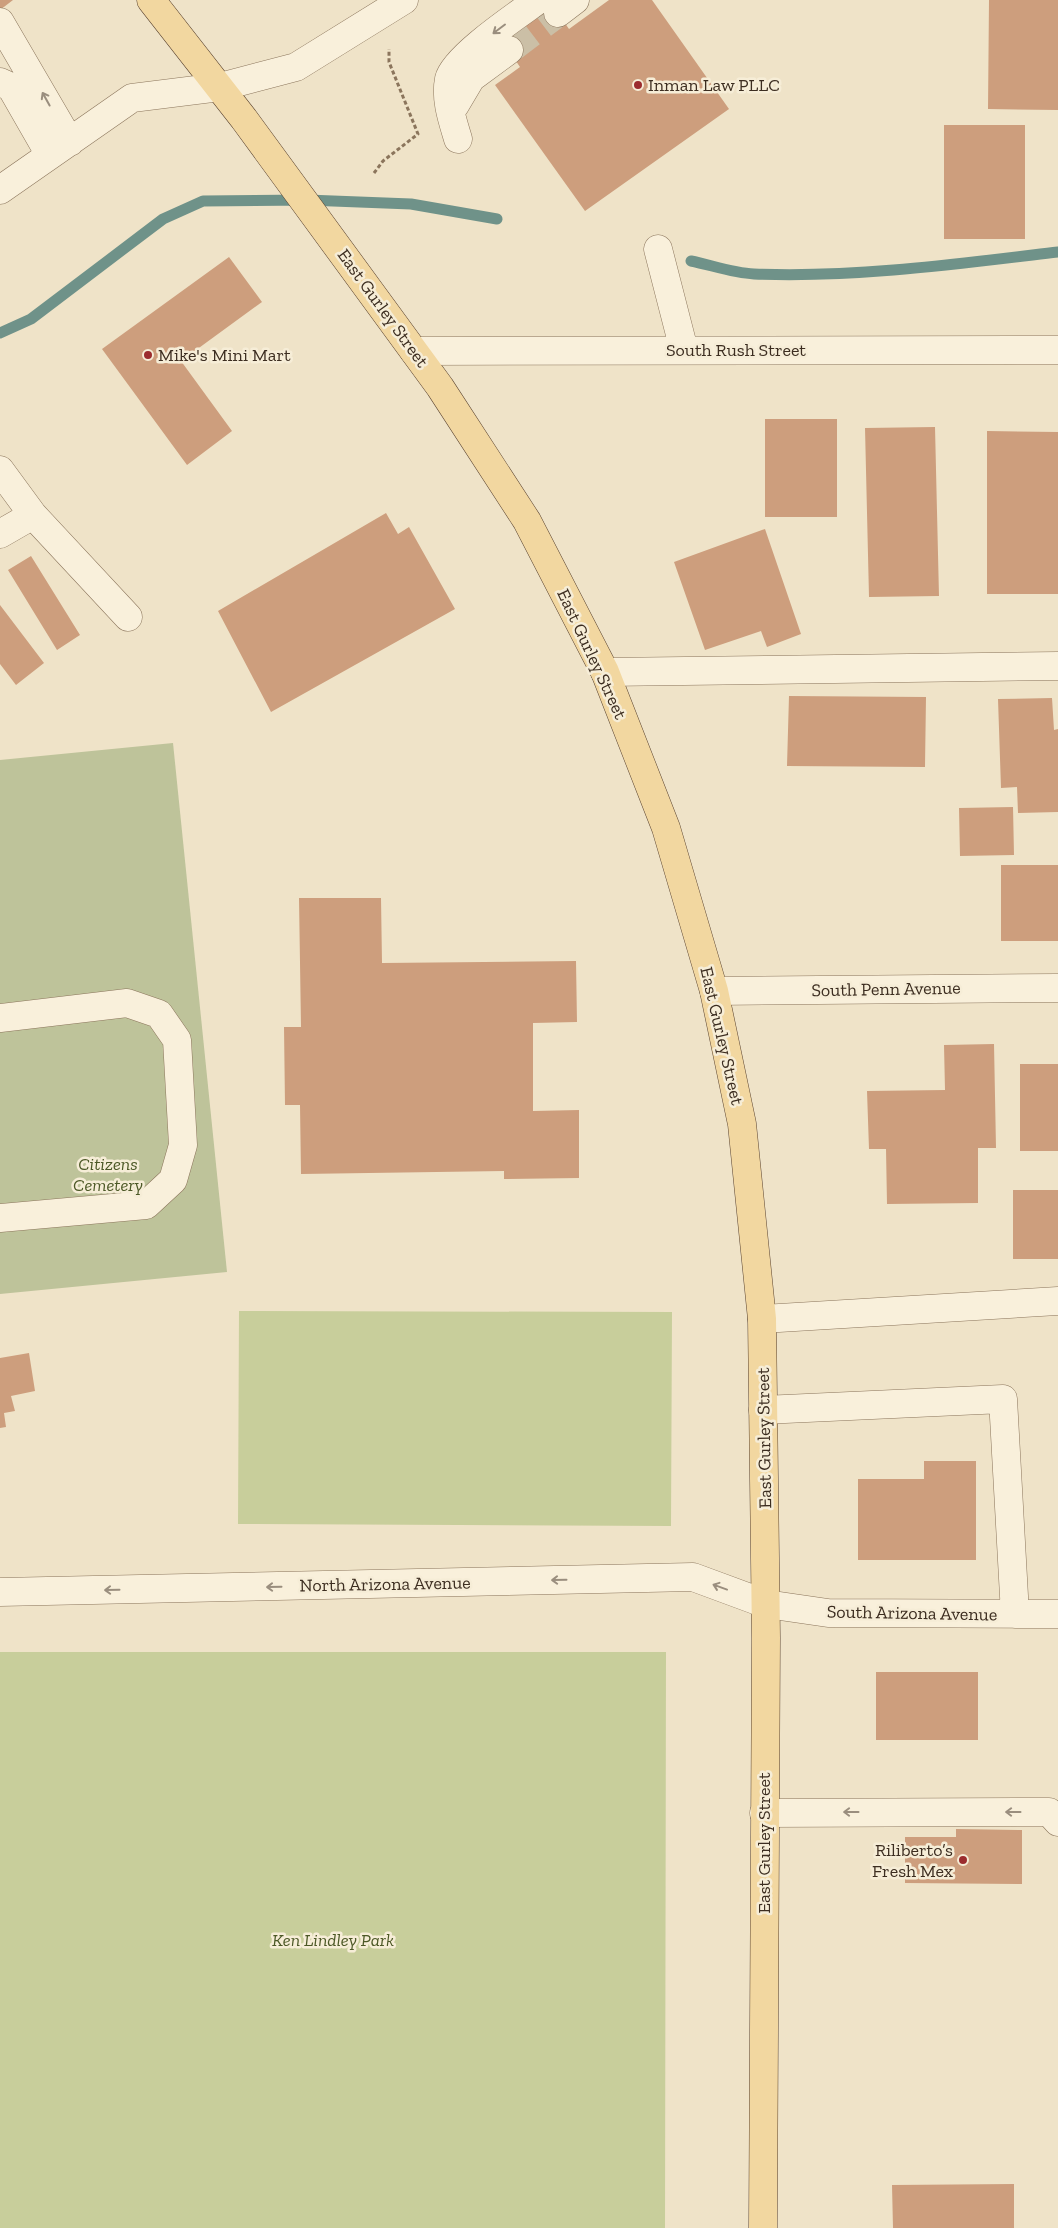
<svg xmlns="http://www.w3.org/2000/svg" width="1058" height="2228" viewBox="0 0 1058 2228" font-family="'Zilla Slab',serif">
	<style>
		.green { fill: #c8ce9b }
		.cemetery { fill: #bec39a }
		.lines { fill: none; stroke-linecap: round; stroke-linejoin: round }
		.stream { stroke: #6f9289; stroke-width: 11 }
		.building { fill: #cd9e7d }
		.minor-tunnel { stroke: #cbbfa6; stroke-width: 28; stroke-dasharray: 28 14; stroke-linecap: butt }
		.minor-casing { stroke: #8b755c; stroke-width: 29 }
		.major-casing { stroke: #5a4330; stroke-width: 29 }
		.path { stroke: #8b755c; stroke-width: 3; stroke-dasharray: 4 2.5; stroke-linecap: butt }
		.minor { stroke: #f9f0db; stroke-width: 28 }
		.major { stroke: #f2d7a0; stroke-width: 28 }
		.oneway { stroke: #9a8e7e }
		.poi-dot { fill: #9b2c2e; stroke: #f6edd7; stroke-width: 2 }
		.labels { text-anchor: middle; dominant-baseline: central; stroke-width: 5; stroke-linejoin: round; paint-order: stroke }
		.poi-label { font-size: 18px; fill: #3c2d20; stroke: #f6edd7; text-anchor: start }
		.street-label { font-size: 18px; fill: #3c2d20; stroke: #f6edd7 }
		.park-label { font-size: 18px; font-style: italic; fill: #4c5826; stroke: #f6edd7 }
	</style>
	<rect width="100%" height="100%" fill="#efe3c8"/>
	<path class="green" d="M239,1311L672,1312L671,1526L238,1524Z
		M0,1652H666L665,2228H0Z"/>
	<path class="cemetery" d="M173,743L227,1272L0,1294V760Z"/>
	<g class="lines">
		<path class="stream" d="M691,261C711,265 733,273 754,274C855,278 958,264 1058,252
			M0,333L31,319L163,219L203,201L307,200L411,204L497,219"/>
	</g>
	<path class="building" d="M0,0H13L0,10Z
		M549,0L569,29L609,0H652L729,109L585,211L495,85L520,67L491,24Z
		M989,0H1058V110L988,109Z
		M944,125H1025V239H944Z
		M229,257L262,302L181,361L232,431L187,465L102,349Z
		M765,419H837V517H765Z
		M935,427L939,596L869,597L865,428Z
		M987,431L1058,432V594H987Z
		M386,513L398,534L409,527L455,609L271,712L218,611Z
		M765,529L801,634L767,647L761,631L705,650L674,562Z
		M31,556L80,635L57,650L8,570Z
		M0,605L44,663L16,685L0,664Z
		M789,696L926,697L925,767L787,766Z
		M1052,698L1054,730L1058,729V812L1018,813L1017,787L1001,788L998,699Z
		M1013,807L1014,855L960,856L959,808Z
		M1001,865H1058V941H1001Z
		M299,898H381L382,963L576,961L577,1022L533,1023V1111L579,1110V1178L504,1179V1171L301,1174L300,1105H285L284,1027H301Z
		M994,1044L996,1148H978V1203L887,1204L886,1149H869L867,1091L945,1090L944,1045Z
		M1020,1064H1058V1151H1020Z
		M1013,1190H1058V1259H1013Z
		M29,1353L35,1391L11,1396L15,1411L4,1413L6,1427L0,1428V1358Z
		M924,1461H976V1560H858V1479H924Z
		M876,1672H978V1740H876Z
		M956,1829L1022,1830V1884L905,1883V1837H956Z
		M1014,2184V2228H893L892,2185Z"/>
	<g class="lines">
		<path class="minor-tunnel" d="M509,50L558,13"/>
		<defs>
			<path id="minor" d="M558,13L575,0
				M0,22L70,142
				M0,82L11,87L50,155
				M455,105L471,78L509,50
				M458,139C452,119 445,99 449,79C454,57 519,14 538,0
				M0,190L132,98L220,87L296,67L404,0
				M658,249L684,350
				M414,351L1058,350
				M0,470L33,515L128,617
				M0,534L33,515
				M605,672L1058,666
				M714,991L1058,988
				M0,1018L127,1003L159,1014L177,1040L183,1145L173,1180L146,1205L0,1218
				M762,1319L1058,1301
				M763,1410L1003,1399L1015,1614
				M0,1592L693,1577L766,1604L828,1613L1058,1614
				M764,1813L1049,1812L1058,1822"/>
			<path id="major" d="M151,0L244,119L440,387L527,521L605,672L666,828L714,991L742,1124L762,1319L766,1638L763,2228"/>
		</defs>
		<use href="#minor" class="minor-casing"/>
		<use href="#major" class="major-casing"/>
		<path class="path" d="M374,173L383,161L418,134L389,62V49"/>
		<use href="#minor" class="minor"/>
		<use href="#major" class="major"/>
	</g>
	<defs><path id="oneway-shaft" d="M-6 0H5M1.5-3L5.5 0L1.5 3" fill="none" stroke-width="1.6" stroke-linecap="round" stroke-linejoin="round" transform="scale(1.25)"/></defs>
	<g class="oneway">
		<use href="#oneway-shaft" transform="translate(499 29) rotate(143)"/>
		<use href="#oneway-shaft" transform="translate(46 99) rotate(-119)"/>
		<use href="#oneway-shaft" transform="translate(559 1580) rotate(179)"/>
		<use href="#oneway-shaft" transform="translate(274 1587) rotate(179)"/>
		<use href="#oneway-shaft" transform="translate(720 1587) rotate(-160)"/>
		<use href="#oneway-shaft" transform="translate(112 1590) rotate(179)"/>
		<use href="#oneway-shaft" transform="translate(851 1812) rotate(180)"/>
		<use href="#oneway-shaft" transform="translate(1013 1812) rotate(180)"/>
	</g>
	<g class="poi-dot">
		<circle cx="638" cy="85" r="5"/>
		<circle cx="148" cy="355" r="5"/>
		<circle cx="963" cy="1860" r="5"/>
	</g>
	<g class="labels">
		<g class="poi-label">
			<text x="648" y="85">Inman Law PLLC</text>
			<text x="158" y="355">Mike's Mini Mart</text>
			<text x="953" y="1850" text-anchor="end">Riliberto’s<tspan x="953" dy="21">Fresh Mex</tspan></text>
		</g>
		<g class="street-label">
			<text transform="translate(383 308) rotate(54)">East Gurley Street</text>
			<text x="736" y="350">South Rush Street</text>
			<text transform="translate(592 654) rotate(65)">East Gurley Street</text>
			<text transform="translate(886 989) rotate(-1)">South Penn Avenue</text>
			<text transform="translate(722 1036) rotate(77)">East Gurley Street</text>
			<text transform="translate(764 1438) rotate(-91)">East Gurley Street</text>
			<text transform="translate(385 1584) rotate(-1)">North Arizona Avenue</text>
			<text transform="translate(912 1613) rotate(1)">South Arizona Avenue</text>
			<text transform="translate(764 1843) rotate(-90)">East Gurley Street</text>
		</g>
		<g class="park-label">
			<text x="108" y="1164">Citizens<tspan x="108" dy="21">Cemetery</tspan></text>
			<text x="333" y="1940">Ken Lindley Park</text>
		</g>
	</g>
</svg>
